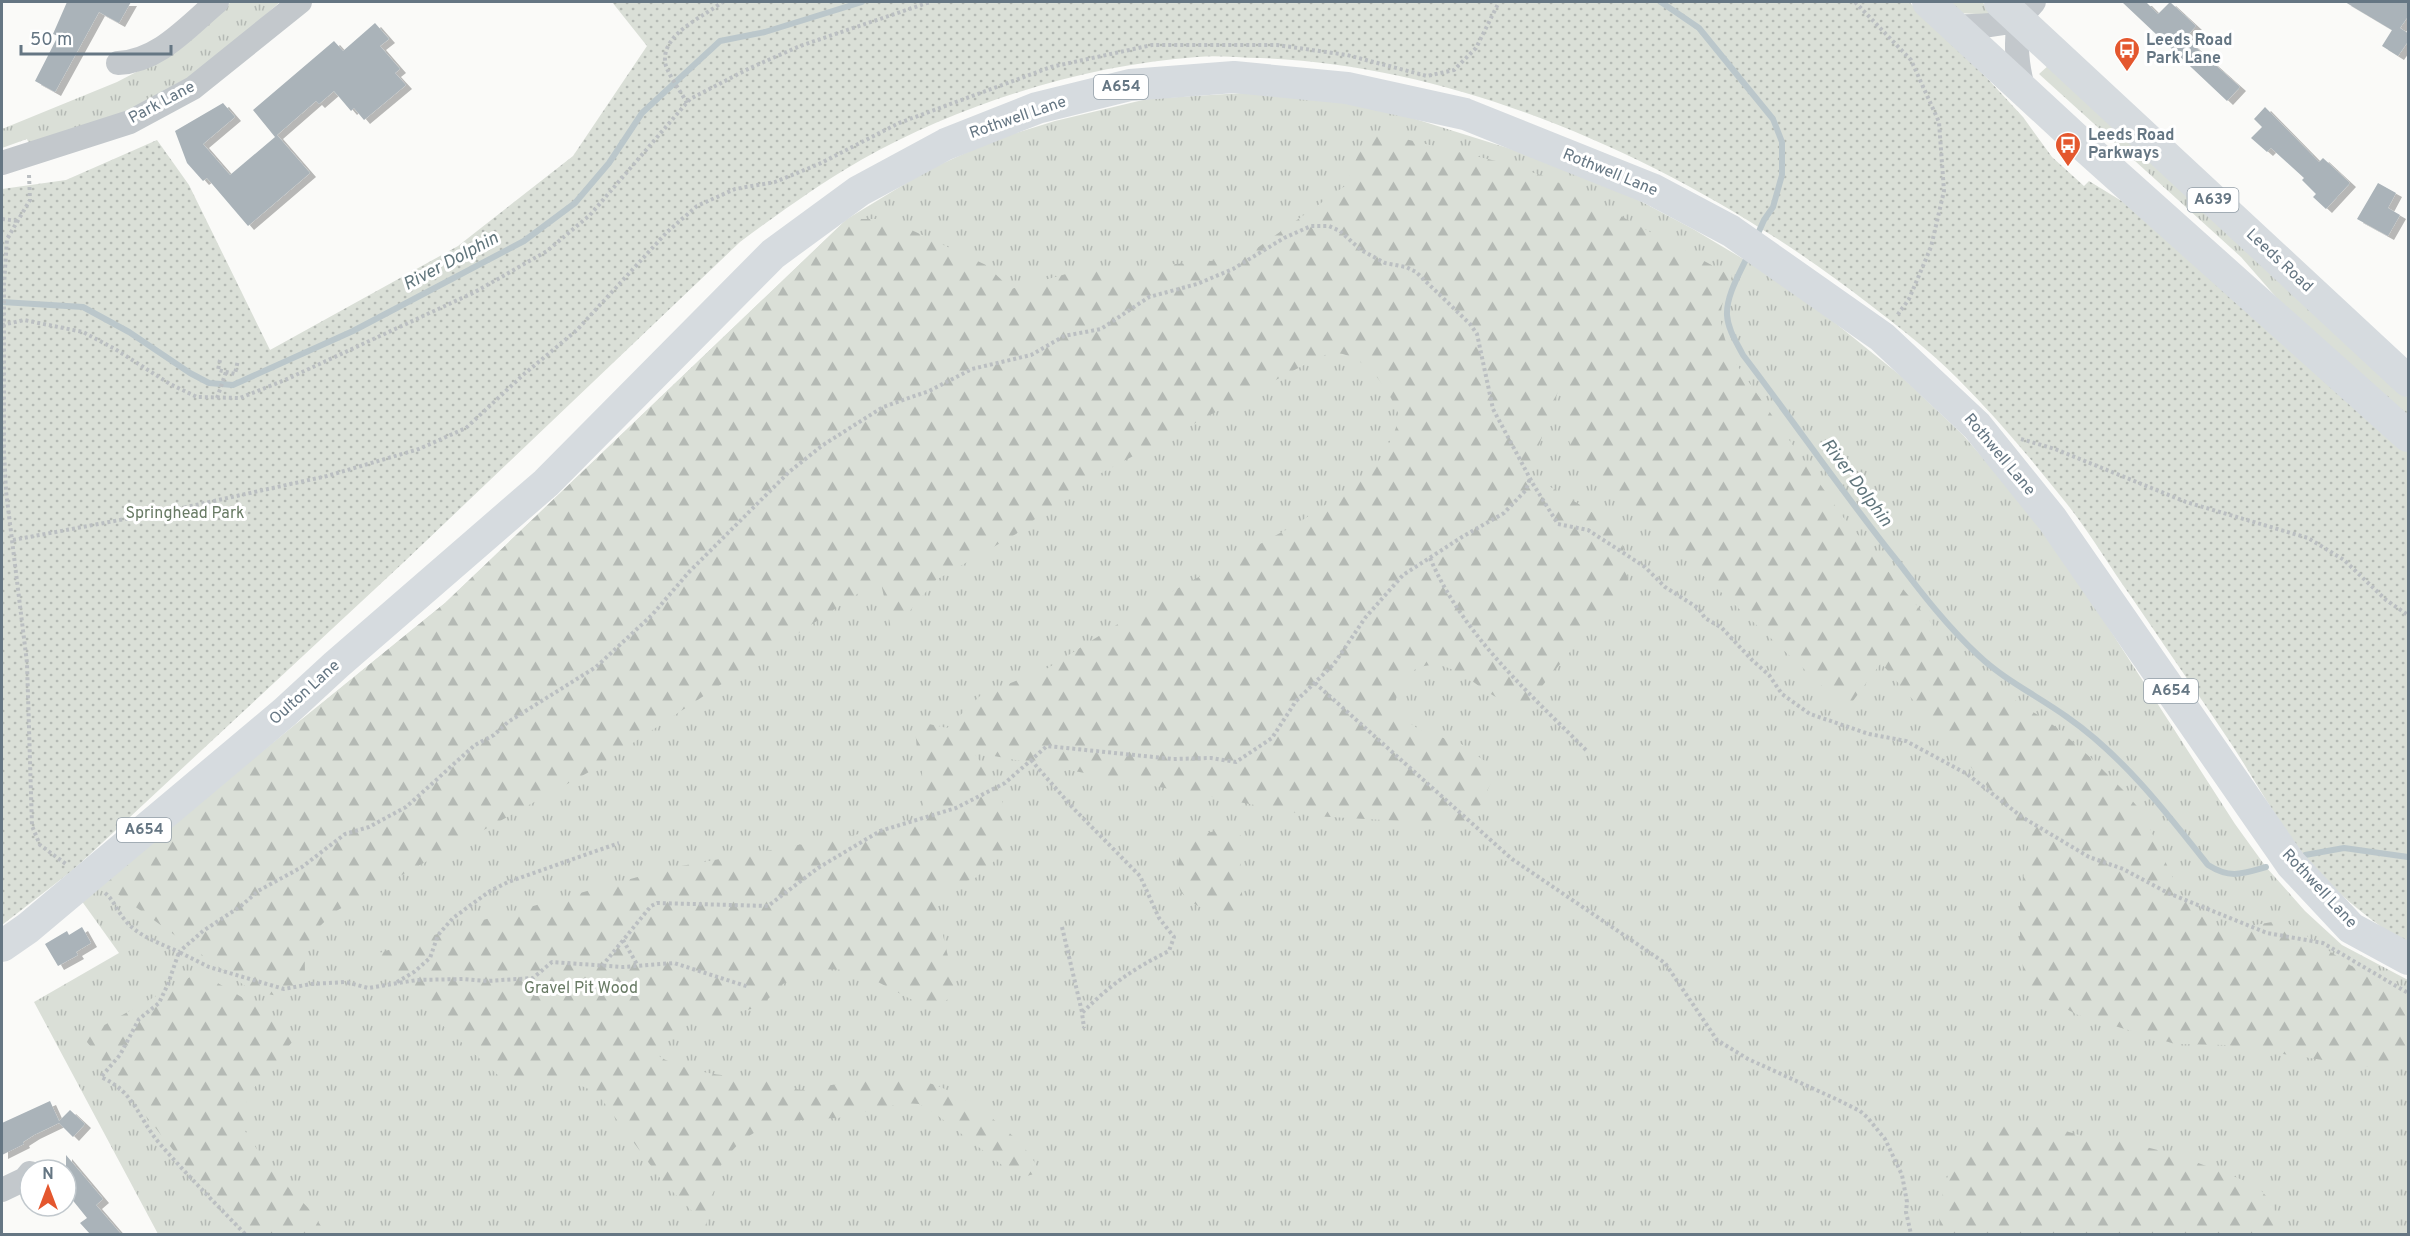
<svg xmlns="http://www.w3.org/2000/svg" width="2410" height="1236" viewBox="0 0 2410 1236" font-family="Overpass,sans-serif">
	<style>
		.grass { fill: url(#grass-tufts) }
		.forest { fill: url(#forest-firs) }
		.park { fill: url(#park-dots) }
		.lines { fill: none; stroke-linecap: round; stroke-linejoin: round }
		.stream { stroke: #bbc7cb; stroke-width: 6 }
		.building { fill: #aab3b9; filter: url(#shadow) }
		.path { stroke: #bbbfc2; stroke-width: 4; stroke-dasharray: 3 3; stroke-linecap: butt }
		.minor { stroke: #c3c8cc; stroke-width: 24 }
		.major { stroke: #d6dbdf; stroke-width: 32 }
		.labels { text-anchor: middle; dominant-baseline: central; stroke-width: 6; stroke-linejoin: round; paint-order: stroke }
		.shield { fill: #fff; stroke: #939fa8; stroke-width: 1.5 }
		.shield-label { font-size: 15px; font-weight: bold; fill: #657683 }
		.poi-label { font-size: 16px; font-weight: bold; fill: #657683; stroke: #fff; text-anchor: start }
		.street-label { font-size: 16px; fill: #657683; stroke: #fff }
		.park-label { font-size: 16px; fill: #687a64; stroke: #fff }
		.water-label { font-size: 18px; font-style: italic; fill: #60757c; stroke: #fff }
	</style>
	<defs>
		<pattern id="grass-tufts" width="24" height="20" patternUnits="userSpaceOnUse" patternTransform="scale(1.5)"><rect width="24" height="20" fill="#dadfd7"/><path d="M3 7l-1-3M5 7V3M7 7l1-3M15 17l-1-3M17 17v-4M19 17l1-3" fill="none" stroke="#b4b9b4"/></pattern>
		<pattern id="forest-firs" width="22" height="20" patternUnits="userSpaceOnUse" patternTransform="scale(1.5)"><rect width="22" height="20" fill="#dadfd7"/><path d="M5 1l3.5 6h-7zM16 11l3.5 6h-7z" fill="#b4b9b4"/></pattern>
		<pattern id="park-dots" width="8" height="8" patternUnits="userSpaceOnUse" patternTransform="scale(1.5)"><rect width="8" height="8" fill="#dadfd7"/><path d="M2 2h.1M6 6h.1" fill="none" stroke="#b4b9b4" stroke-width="1.8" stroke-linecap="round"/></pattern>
		<filter id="shadow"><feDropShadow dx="6" dy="4" stdDeviation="0" flood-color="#0004"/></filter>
	</defs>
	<rect width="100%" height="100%" fill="#fafaf8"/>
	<path class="grass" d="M231,2H280C232,45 182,90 121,116C92,128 60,135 29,144L27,139L2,148V129L117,82L167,56Z
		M1947,2H1982L1994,13L1992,15L1959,13Z
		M2049,65L2408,398V420L2296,320L2241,257L2039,74Z
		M1242,93L1337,99L1393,112L1536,157L1610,185L1693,229L1765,272L1834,322L1901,376L1963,435L2017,497L2085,591L2235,824L2266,867L2305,911L2342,945L2408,980V1234H158L34,1002L119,953L81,900L445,603L847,219L926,171L996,139L1055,121L1147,99Z"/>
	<path class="forest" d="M1368,130L1496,161L1550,178L1732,276C1717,315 1717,319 1732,358L1843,517L1953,649L1973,670L1992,685L2056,727L2091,758L2123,790L2142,812L2180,893L2198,914L2218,926L2244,927L2283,920L2408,1004V1065L2374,1068L2226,1045L2175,1044L2078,1015L2049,1000L2025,982L2020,938V898L2029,842L2013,816L1881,663L1847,709C1778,645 1708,580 1639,516C1620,498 1590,483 1578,461C1560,428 1566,411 1563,377L1529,474L1620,529L1628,581L1529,702C1525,703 1519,705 1515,705C1511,705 1506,702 1502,700C1476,689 1451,655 1418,668C1402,675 1398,689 1395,705L1405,720L1426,734L1457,741L1497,770L1471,825L1313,816L973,752L994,780L1002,800L1006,846L1000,856L974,879L956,884L931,885L956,990L949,999L937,1004H920L855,970L810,969L783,984L760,1007L694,1022L659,1039L657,1049L660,1057C695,1076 741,1077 780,1081C786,1082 790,1088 796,1089C809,1092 824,1086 837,1084C850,1082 864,1081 878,1080C896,1078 914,1078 932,1084C964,1094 1023,1136 1037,1167L1034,1174L1023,1177L1011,1172L933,1112L919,1104L904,1103L838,1118L807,1119L775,1125L757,1131L741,1141L723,1161L718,1173L706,1225L663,1182L597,1093L571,1081L500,1077L367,957L465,925L670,868L915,824L923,814L922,769L917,749L915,729L929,724L947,728L981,695L1048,668L1156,600L1295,525L1356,485L1376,466L1392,438L1400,417C1389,390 1369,357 1337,353C1331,352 1324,356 1319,357L1077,486L1016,534L936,580L892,632L880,579L589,772L338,910C306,936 301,948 307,989C287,1001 269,995 248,988L101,882L445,603L847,219H888L986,265L1011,289L1066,274L1243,258L1345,186Z
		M1225,828L1236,829L1245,842L1241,855L1240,879L1243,900L1239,910L1230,921L1222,920L1188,900L1180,891L1176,872L1182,847L1197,836Z
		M199,972L257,1006L293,1041L253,1089L247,1101L245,1131L268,1166L312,1212L326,1234H246L189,1170L83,1037Z
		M2004,1125L2056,1128L2082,1136L2115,1139L2177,1155L2238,1178L2258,1187L2266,1196L2274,1207L2277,1234H1940C1937,1207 1947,1158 1971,1141C1981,1133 1993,1129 2004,1125Z"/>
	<path class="park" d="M612,2H1909L1986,77L2023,117L2052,157L2084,186L2089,181L2133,208L2408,452V946C2377,924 2346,902 2320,874C2285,836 2260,788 2232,745C2199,695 2165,647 2132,598C2110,567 2090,533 2067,504C2032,460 1996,417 1957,378C1930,351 1899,327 1869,304C1702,174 1475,65 1260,58C1239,58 1218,55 1197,57C1084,65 960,104 861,160C818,185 779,213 740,242L404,562L73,870L2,925V189L66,180L157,140L189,185L270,350L458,246L573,156L647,46Z"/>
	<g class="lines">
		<path class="stream" d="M1661,2L1699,28L1773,119L1782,142V175L1773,207L1764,220L1756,238
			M1749,253C1741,271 1726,295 1727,315C1728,330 1737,343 1743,355C1795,423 1844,495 1898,562C1923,595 1948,627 1978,655C2004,680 2038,696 2067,717C2123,756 2166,812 2208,865C2230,879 2242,874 2266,867
			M2,302L83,307L129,332L190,373L209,383L233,385L353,331L524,241L575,203L609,163L642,113L720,41L765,32L862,2
			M2305,855L2344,848L2408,857"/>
	</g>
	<path class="building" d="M67,2H131L119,23L99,12L55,92L35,81L58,36L53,34Z
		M2122,2H2146L2158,14L2170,2L2196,26L2185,38L2240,87L2227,101Z
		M2345,2H2409V15L2400,28L2409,34V40L2398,56L2382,46L2392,30Z
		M375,23L389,39L380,46L400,69L395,73L406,85L364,120L354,108L351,111L334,91L319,104L316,101L277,135L310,173L248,226L207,178L203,181L187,163L175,131L223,103L235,117L203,144L230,175L275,137L253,110L334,41L343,51Z
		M2265,107L2319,162L2323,158L2350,183L2326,209L2313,197L2316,194L2302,180L2304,178L2271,148L2267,152L2251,138L2262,127L2254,119Z
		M2378,183L2396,193L2388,208L2400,215L2388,236L2357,219Z
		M82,927L91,943L76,952L78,955L58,966L45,944L67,931L69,935Z
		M50,1101L59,1121L70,1110L85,1124L73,1137L59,1123L34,1135L23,1142L24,1144L2,1155V1123Z
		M66,1155L103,1199L96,1205L121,1234H90L80,1223L87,1218L66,1192Z"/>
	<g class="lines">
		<path class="path" d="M1855,2L1911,60L1939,122L1944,191L1931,247L1909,299L1896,317
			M687,103C682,93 665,71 665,61C663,32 706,16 722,2
			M29,175L30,200L7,239L4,284V453L6,491L27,663L32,826L40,845L66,864
			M2,219L18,221
			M2,325L24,320L83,332L115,349L170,384L197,397L240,398L285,380L475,292L547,251L590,215L690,99L750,68L800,46L930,2
			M220,360L218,370L235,374L238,360
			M217,398L226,372
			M2021,439L2055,449L2186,502L2308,538L2344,560L2386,600L2408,615
			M13,540L173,510L327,476L419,449L466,428L523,375L577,330L667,232L697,206L735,189L775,182L819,164L899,123L1051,67L1152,45H1277L1347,55L1427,76L1454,70L1476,48L1499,2
			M1430,558C1463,635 1528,692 1586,750
			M1315,683L1512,859L1665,963L1717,1040L1748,1059L1836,1099L1860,1111L1867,1117L1885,1139L1902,1175L1907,1202L1906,1212L1911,1234
			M1031,760L1073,808L1140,876L1159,918L1174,937L1169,951C1133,969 1111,984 1082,1013L1084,1028
			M105,893C114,900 117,911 125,920C137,936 162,944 179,952L203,931L241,906L258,891L302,867L345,834L369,827L406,807L475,745L494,735L508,722L596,667L652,615L689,572L789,472L823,445L883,407L929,391L972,369L1031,355L1064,336L1101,329L1149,297L1197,284L1233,269L1284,238L1311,226H1329L1340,231L1361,250L1385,263L1406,267L1416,272L1470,324L1477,334L1493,409L1533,484L1558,524L1588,530L1645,567L1665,587L1698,608L1705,618L1722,628L1752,660L1769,675L1782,694L1810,714L1869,734L1906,741L1967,774L2022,817L2089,857L2123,869L2168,893L2267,933L2323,943L2408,993
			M1062,927L1082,1012
			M623,940L638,966
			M602,966L651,906L657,903L768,906L818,868L880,831L956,808L1005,783L1047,746L1173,759L1211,758L1236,762L1272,738L1296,701L1334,664L1365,618L1403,575L1462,537L1504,513L1526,490L1530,478
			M397,982L414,972L430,958L438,935L453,918L490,891L508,882L619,843
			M245,1234C216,1204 187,1175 160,1144C137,1117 136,1093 101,1077L120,1055L139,1019L159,1003L168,984L179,952L209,967L284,989L311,984L346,982L368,988L417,980L463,979L487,981L533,978L552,962L623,967L674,963L749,987"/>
		<path class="minor" d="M2019,19C2015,45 2017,66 2024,91
			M2019,19L2034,2
			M1954,26C1977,27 1996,26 2019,19
			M118,63C159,61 187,27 217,2
			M2,163L130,122L193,88L300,2
			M2,1190L25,1179L30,1173"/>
		<path class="major" d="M1928,2L2085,147L2408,436
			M2000,2L2408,381
			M2,946L28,928L285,712L336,665L546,483L773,254L859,191L946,144L1037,108L1130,85L1234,77L1347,88L1465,114L1652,189L1731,231L1882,337L1977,426L2052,519L2291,864L2351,928L2408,959"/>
	</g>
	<defs>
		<symbol id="bus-pin" viewBox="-11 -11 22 30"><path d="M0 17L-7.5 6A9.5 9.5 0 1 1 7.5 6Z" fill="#e4572e" stroke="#fff"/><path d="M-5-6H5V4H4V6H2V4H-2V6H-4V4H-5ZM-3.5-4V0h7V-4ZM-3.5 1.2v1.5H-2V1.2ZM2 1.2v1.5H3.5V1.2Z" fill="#fff"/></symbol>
	</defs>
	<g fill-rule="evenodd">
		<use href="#bus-pin" x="2112" y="35" width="30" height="40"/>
		<use href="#bus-pin" x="2053" y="130" width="30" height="40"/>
	</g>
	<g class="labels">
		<g class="shield">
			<rect x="1094" y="75" width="54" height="24" rx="4.5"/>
			<rect x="2187.5" y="188" width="51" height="24" rx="4.5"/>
			<rect x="2144" y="679" width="54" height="24" rx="4.5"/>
			<rect x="117" y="818" width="54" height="24" rx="4.5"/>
		</g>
		<g class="shield-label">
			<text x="1121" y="87">A654</text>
			<text x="2213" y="200">A639</text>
			<text x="2171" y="691">A654</text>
			<text x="144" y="830">A654</text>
		</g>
		<g class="poi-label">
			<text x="2146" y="41">Leeds Road<tspan x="2146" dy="18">Park Lane</tspan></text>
			<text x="2088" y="136">Leeds Road<tspan x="2088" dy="18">Parkways</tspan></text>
		</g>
		<g class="street-label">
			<text transform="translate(162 103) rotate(-28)">Park Lane</text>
			<text transform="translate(1018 118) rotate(-19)">Rothwell Lane</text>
			<text transform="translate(1610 173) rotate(22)">Rothwell Lane</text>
			<text transform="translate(2279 261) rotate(43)">Leeds Road</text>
			<text transform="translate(1999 455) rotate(50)">Rothwell Lane</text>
			<text transform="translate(305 693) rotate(-42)">Oulton Lane</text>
			<text transform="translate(2319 889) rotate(47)">Rothwell Lane</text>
		</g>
		<g class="park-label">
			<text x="185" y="514">Springhead Park</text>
			<text x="581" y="989">Gravel Pit Wood</text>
		</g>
		<g class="water-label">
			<text transform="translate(451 262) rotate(-28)">River Dolphin</text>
			<text transform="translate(1856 483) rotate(53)">River Dolphin</text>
		</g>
	</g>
	<rect width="2410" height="1236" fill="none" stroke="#657683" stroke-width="6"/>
	<g transform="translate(48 1188)"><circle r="28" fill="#ffffff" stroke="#c1c8cd" stroke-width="1.5"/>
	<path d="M0-4.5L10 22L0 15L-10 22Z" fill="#e4572e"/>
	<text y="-9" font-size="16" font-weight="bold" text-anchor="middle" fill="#657683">N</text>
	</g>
	<path d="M21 45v9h150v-9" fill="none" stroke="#657683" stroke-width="3"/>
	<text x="30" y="45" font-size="18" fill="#657683" stroke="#ffffff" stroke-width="4.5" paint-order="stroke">50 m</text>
</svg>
